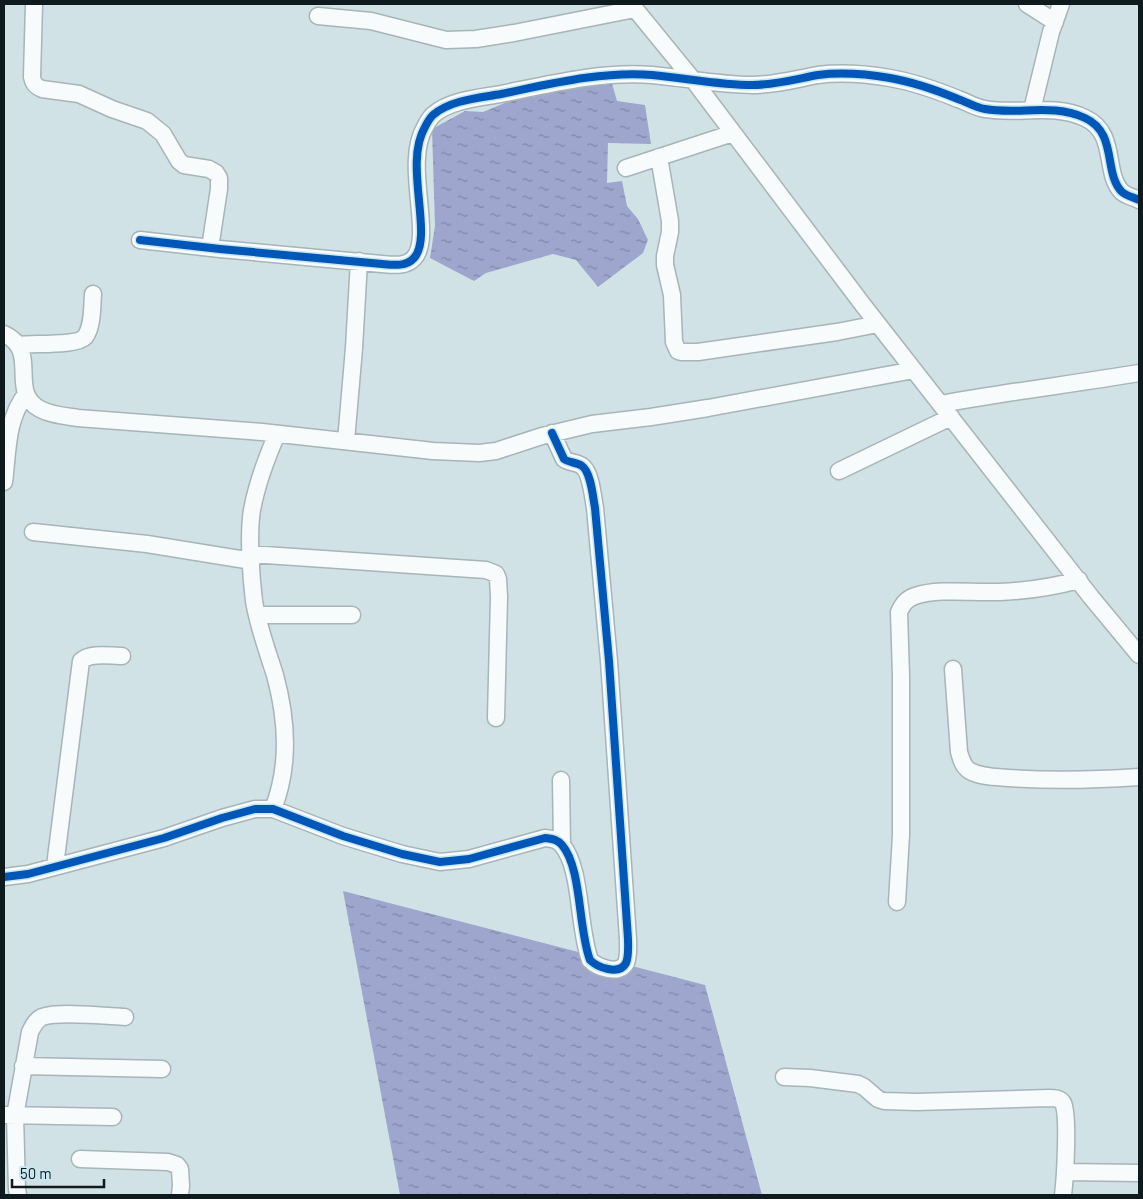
<svg xmlns="http://www.w3.org/2000/svg" width="1143" height="1199" viewBox="0 0 1143 1199" font-family="Barlow,sans-serif">
	<style>
		.water { fill: url(#water-ripples) }
		.lines { fill: none; stroke-linecap: round; stroke-linejoin: round }
		.minor-casing { stroke: #a7b4b8; stroke-width: 19 }
		.minor { stroke: #f8fbfb; stroke-width: 16 }
		.cycleway-casing { stroke: #c7e7f1; stroke-width: 11 }
		.cycleway { stroke: #0057b8; stroke-width: 8 }
	</style>
	<defs>
		<pattern id="water-ripples" width="26" height="14" patternUnits="userSpaceOnUse" patternTransform="scale(1.25)"><rect width="26" height="14" fill="#9ea6ce"/><path d="M2 4q2-2 4 0t4 0M15 11q2-2 4 0t4 0" fill="none" stroke="#7f86a7"/></pattern>
	</defs>
	<rect width="100%" height="100%" fill="#d1e2e7"/>
	<path class="water" d="M611,80L617,101L645,105L651,144L608,143L607,183L622,181L627,206L638,219L648,240L643,253L598,287L576,260L553,254L486,273L474,281L430,258L435,226L432,129L465,111L483,112L519,97Z
		M343,891L705,985L762,1195H400Z"/>
	<g class="lines">
		<defs>
			<path id="minor" d="M34,4L32,77C33,83 35,86 42,89L79,94L112,109L147,121L163,134L179,161L184,165L209,169L216,173L219,178V189L210,248
				M631,4L694,81L863,305L1091,597L1139,655
				M1027,4L1055,22
				M318,16L371,21L446,40L476,39L514,33L635,9
				M1032,110L1051,32L1061,4
				M659,157L670,221V232L665,256V265L672,295L674,342L678,351L681,352H698L837,332L878,324
				M626,168L733,133
				M140,240L220,249L382,264C393,265 406,267 414,258C434,236 403,164 425,127C427,123 430,118 433,115C450,100 479,98 501,94C550,84 602,71 652,75C686,78 719,85 752,85C775,85 796,79 818,75C842,72 866,74 890,78C913,82 936,90 958,99C967,102 976,108 985,109C1018,115 1053,103 1085,118C1118,133 1103,173 1122,192C1127,196 1133,197 1139,200
				M4,334C41,351 7,391 40,409C51,415 65,416 78,418L262,432L433,451L479,453L496,451L542,436L592,424L651,417L708,408L914,370
				M19,345C33,343 77,346 85,337C93,326 92,307 93,294
				M941,404C1007,392 1073,384 1139,373
				M346,441L354,348L359,261
				M839,471L951,417
				M4,482C8,452 6,420 26,394
				M33,532L147,544L252,561
				M251,554L486,570L496,574L498,579L499,597L496,718
				M257,615H352
				M953,669L959,752C961,759 963,767 970,771C981,777 995,777 1008,778C1051,781 1096,780 1139,777
				M561,780L562,845
				M273,809C290,766 287,719 275,675C267,650 258,626 254,601C251,577 248,534 252,510C257,483 266,459 277,434
				M55,866L81,661C90,652 110,656 122,656
				M4,877L28,874L164,838L222,818L255,809H273L343,836L402,854L440,862L469,859L545,838C552,839 557,839 562,845C582,868 578,929 590,960C597,967 619,976 626,963C629,956 628,946 628,939L609,661L595,508C593,498 591,472 582,466C577,462 569,463 564,459L552,433
				M897,902L901,835V676L899,612C903,604 906,599 915,596C939,588 973,593 999,592C1026,591 1053,587 1079,580
				M23,1066L162,1069
				M784,1077L810,1078L858,1084L864,1087L878,1099L884,1101L917,1102L1049,1098C1054,1098 1060,1098 1063,1103C1069,1115 1065,1179 1063,1195
				M4,1115L113,1117
				M80,1159L168,1162L177,1165L180,1169L181,1186L180,1195
				M1065,1172L1139,1173
				M18,1195L17,1189L15,1116L30,1032C33,1026 36,1020 42,1017C59,1011 106,1016 125,1017"/>
		</defs>
		<use href="#minor" class="minor-casing"/>
		<use href="#minor" class="minor"/>
		<defs>
			<path id="cycleway" d="M140,240L220,249L382,264C393,265 406,267 414,258C434,236 403,164 425,127C427,123 430,118 433,115C450,100 479,98 501,94C550,84 602,71 652,75C686,78 719,85 752,85C775,85 796,79 818,75C842,72 866,74 890,78C913,82 936,90 958,99C967,102 976,108 985,109C1018,115 1053,103 1085,118C1118,133 1103,173 1122,192C1127,196 1133,197 1139,200
				M4,877L28,874L164,838L222,818L255,809H273L343,836L402,854L440,862L469,859L545,838C552,839 557,839 562,845C582,868 578,929 590,960C597,967 619,976 626,963C629,956 628,946 628,939L609,661L595,508C593,498 591,472 582,466C577,462 569,463 564,459L552,433"/>
		</defs>
		<use href="#cycleway" class="cycleway-casing"/>
		<use href="#cycleway" class="cycleway"/>
	</g>
	<rect width="1143" height="1199" fill="none" stroke="#0f1a1e" stroke-width="10"/>
	<path d="M12 1179v8h92v-8" fill="none" stroke="#0f1a1e" stroke-width="2.5"/>
	<text x="20" y="1179" font-size="15" fill="#0f1a1e" stroke="#c7e7f1" stroke-width="4" paint-order="stroke">50 m</text>
</svg>
